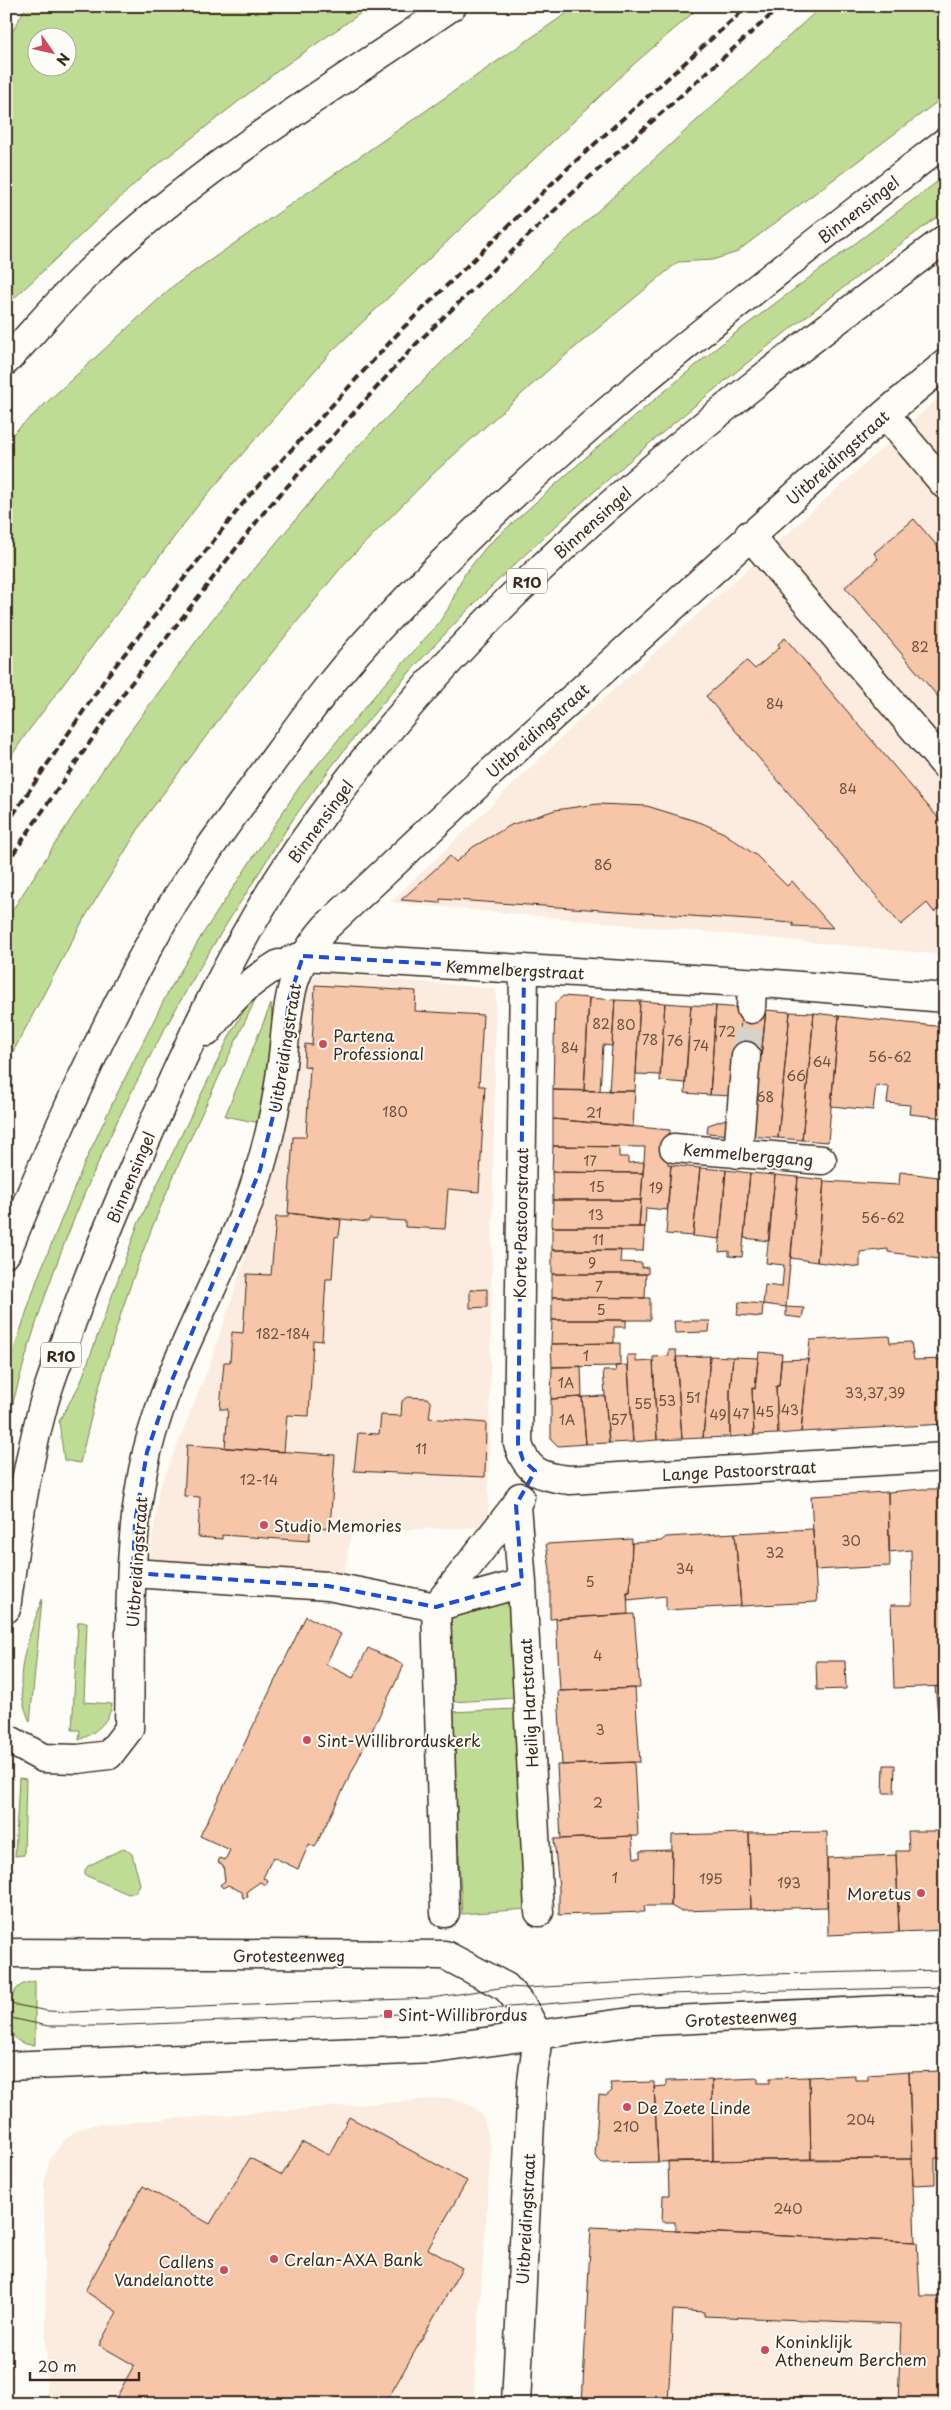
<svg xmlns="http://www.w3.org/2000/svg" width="951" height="2410" viewBox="0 0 951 2410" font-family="'Playpen Sans',sans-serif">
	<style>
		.built { fill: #fbecdf }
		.green { fill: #bfdc94; stroke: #7d8359; fill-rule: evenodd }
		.building { fill: #f7c5a8; stroke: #3b2a1e }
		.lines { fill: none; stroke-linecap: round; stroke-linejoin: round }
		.minor-tunnel { stroke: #d6d2cc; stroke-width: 28; stroke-dasharray: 28 14; stroke-linecap: butt }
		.minor-casing { stroke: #3b2a1e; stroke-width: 31 }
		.major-casing { stroke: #3b2a1e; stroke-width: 31 }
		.highway-casing { stroke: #3b2a1e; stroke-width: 31 }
		.minor { stroke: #fdfcf7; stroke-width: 28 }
		.major { stroke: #fdfcf7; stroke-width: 28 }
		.highway { stroke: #fdfcf7; stroke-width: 28 }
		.tram { stroke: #3b2a1e; stroke-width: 1 }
		.rail { stroke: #3b2a1e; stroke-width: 4; stroke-dasharray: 8 4; stroke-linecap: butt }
		.marked { fill: none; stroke: #1d4ed8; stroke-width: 4; stroke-dasharray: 10 6; stroke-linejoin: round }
		.poi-dot { fill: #d1495b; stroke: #fdfcf7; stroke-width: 2 }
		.labels { text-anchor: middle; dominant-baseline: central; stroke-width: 4; stroke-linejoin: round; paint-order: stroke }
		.number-label { font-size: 14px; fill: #6a5140 }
		.shield { fill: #fdfcf7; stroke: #75695f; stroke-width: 1 }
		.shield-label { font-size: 15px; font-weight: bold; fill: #3b2a1e }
		.street-label { font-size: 16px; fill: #3b2a1e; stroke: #fdfcf7 }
		.poi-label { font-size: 16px; fill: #3b2a1e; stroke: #fdfcf7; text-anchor: start }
	</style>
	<rect width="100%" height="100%" fill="#fdfcf7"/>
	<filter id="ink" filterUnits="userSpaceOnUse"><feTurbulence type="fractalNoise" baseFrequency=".02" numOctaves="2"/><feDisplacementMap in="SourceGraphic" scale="10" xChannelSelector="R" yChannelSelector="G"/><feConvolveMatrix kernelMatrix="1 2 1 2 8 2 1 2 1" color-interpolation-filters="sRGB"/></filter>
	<g filter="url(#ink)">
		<path class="built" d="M945,392V955L391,902L583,717Z
			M325,973L496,989L488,1527L352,1531L340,1592L146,1584L159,1490L210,1364L283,1144L300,992L306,977Z
			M448,2098L462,2101L475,2108L484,2119L491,2148L473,2404H47L44,2184L49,2162L60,2145L74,2132L91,2125Z
			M591,2227L917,2242L920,2296H945V2404H582Z"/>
		<path class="green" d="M26,6H371L280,69L143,176L6,306V44ZM38,38H68V68H38Z
			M577,6H701L634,64L330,353L199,504L26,734L6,764V440L173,286Z
			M822,6H945V96L735,253L712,260L678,262L555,364L435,472L345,563L235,698L147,815L81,924L6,1065V920L109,760L211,621L352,452L544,260Z
			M945,176V211C786,329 630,452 488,590C425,652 364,721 312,793C288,824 268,859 247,892C139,1058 52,1237 6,1431V1374L38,1277L84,1164L114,1100L167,994L202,935L300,786L380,689L438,624L448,609L464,575L487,546L593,451L725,341Z
			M256,998C216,1084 173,1170 140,1259C115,1326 96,1394 80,1463L64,1460L59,1421L80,1384L138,1224L232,1031L245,1009Z
			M271,1004L273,1029L260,1123L225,1116Z
			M42,1599L30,1722C10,1677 28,1642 42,1599Z
			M511,1603L516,1698L453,1702L447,1609Z
			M78,1622H87L84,1702L112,1704C109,1723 95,1733 79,1740L80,1730H72Z
			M516,1709L527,1909L462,1914L452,1712Z
			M19,1778L26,1779L24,1855L15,1856Z
			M124,1848L132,1854L140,1884L136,1892L128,1894L85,1875V1870L88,1866Z
			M35,1981V2045C9,2045 9,2027 11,2007C12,1999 13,1990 20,1986C24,1983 31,1982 35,1981Z"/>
		<path class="building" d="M914,519L945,555V705L845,587L878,559L874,553Z
			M785,638L945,826V903L934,912L927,903L901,925L706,696L747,661L755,669L780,647L778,644Z
			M598,804L647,806L702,823L724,833L757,856L787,886L792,881L833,928L793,926V923L440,899V903L401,900L450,856L456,862L473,847L511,825L555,810Z
			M315,985L416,991L415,1011L483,1015L479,1086H485L479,1192L448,1189L445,1229L405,1227V1221L369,1219L368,1222L288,1213L293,1137H306L310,1067L304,1066L305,1044L312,1045Z
			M563,996L589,998L584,1091L553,1090L555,1003Z
			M589,998L615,1000L612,1046L603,1045L600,1091H584Z
			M615,1000L640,1001L635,1091H609Z
			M640,1001L665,1003L660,1075L636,1074Z
			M665,1003L691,1005L685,1083L660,1081Z
			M691,1005L716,1006L710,1095L685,1093Z
			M716,1006L742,1008L734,1096L710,1095Z
			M742,1008L766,1010L761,1057L738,1055Z
			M766,1010L790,1012L778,1138L745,1136L752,1056L761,1057Z
			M790,1012L814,1013L802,1140L778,1138Z
			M814,1013L839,1016L828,1142L802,1140Z
			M839,1016L945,1027V1118L909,1114L910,1105L887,1103L889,1087L876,1085L873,1110L831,1106Z
			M553,1090L635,1091L633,1127L553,1119Z
			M732,1117L731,1135L707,1133L708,1125Z
			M553,1119L670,1130L668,1165H671L667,1210L646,1208L645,1227H639L645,1147L553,1146Z
			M553,1146L619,1147V1157H628V1163L644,1162L643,1173L552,1172Z
			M671,1165L700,1168L693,1236L666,1234Z
			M700,1168L726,1170L720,1239L693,1236Z
			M726,1170L750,1173L742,1257L729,1256V1251L719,1252Z
			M552,1172L643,1173L641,1200H553Z
			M900,1172L945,1178V1260L888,1252V1249L860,1252V1267L817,1262L824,1181L899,1185Z
			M750,1173L775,1175L769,1241L744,1238Z
			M775,1175L798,1177L786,1307L763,1304L765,1285L782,1287L784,1265L766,1263Z
			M798,1177L824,1180L817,1262L791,1258Z
			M553,1200H641L639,1227H552Z
			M288,1213L341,1220L339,1236L335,1237L332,1279H326L322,1341L313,1340L309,1416L287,1415L284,1452L225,1448L228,1409H220L224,1362H230L232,1332L243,1333L247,1274L271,1275L276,1217H288Z
			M552,1227H645L643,1251L552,1250Z
			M552,1250H621L620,1262L642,1263V1268L648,1267V1274H552Z
			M944,1261H945V1314H940Z
			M552,1274H646L645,1298L552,1297Z
			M487,1289V1307L470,1308V1290Z
			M552,1297L650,1298V1320H552Z
			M739,1302L763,1304L762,1317L737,1315Z
			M786,1307L804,1308L802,1318L786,1316Z
			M552,1320H626V1327H614V1343L551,1344Z
			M674,1321H710L709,1332L675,1333Z
			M889,1336L890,1343L911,1342L914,1360L945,1359V1424L801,1432L810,1340Z
			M620,1343V1366L552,1367L551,1344Z
			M669,1350H676L682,1439L657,1440L653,1357L669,1356Z
			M759,1352L782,1354L779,1386H776L778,1434L754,1435L752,1388L755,1389Z
			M627,1355H636V1362L653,1361L657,1440L633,1442Z
			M710,1356L733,1357L730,1391V1437L703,1438Z
			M710,1356L703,1438L682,1439L676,1357Z
			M733,1357L758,1358L755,1389L752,1388L754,1435L730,1437V1391Z
			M808,1359L801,1432L778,1434L776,1386H779L781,1360Z
			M628,1365L633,1442L609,1443L603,1371H616L615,1366Z
			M581,1366L582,1397L551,1399L552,1367Z
			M605,1396L609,1443L586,1444L582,1397Z
			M407,1397L427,1398L431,1403L429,1418L486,1423L485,1477L354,1471L358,1433L379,1434L381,1415L401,1416L402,1401Z
			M582,1397L586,1444L558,1446L551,1439V1399Z
			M187,1445L335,1455L330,1528L311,1527L309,1541L222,1535V1539L198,1537L200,1497L184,1496Z
			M922,1489H943L945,1686L894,1688L891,1605H912L911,1550L889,1552L888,1492Z
			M943,1489H945V1564Z
			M888,1492L890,1566L815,1570L811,1496Z
			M813,1529L817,1602L741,1606L735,1533Z
			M735,1533L741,1606L666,1610V1596L628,1600L627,1592H630L632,1543L661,1541L666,1537Z
			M632,1539L630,1592H627L628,1614L550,1619V1570L546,1544Z
			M634,1614L640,1688L560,1691L556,1619Z
			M306,1616L341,1634L326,1664L353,1678L368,1648L404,1665L315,1847L309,1844L298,1869L273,1857L263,1878L268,1880L266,1885L260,1882L247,1891L248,1897L243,1898L242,1892L228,1885L223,1888L220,1885L225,1881L223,1865L218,1862L220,1858L225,1860L230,1850L200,1836Z
			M816,1661H845L846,1689L817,1690Z
			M945,1686V1774L935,1687Z
			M635,1688L640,1762L562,1765L558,1691Z
			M634,1762L638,1836L561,1839L557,1765Z
			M884,1765H895L894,1793H883Z
			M908,1831H945V1930L899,1932L896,1851H909Z
			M827,1832V1907L751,1909L749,1833Z
			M749,1833L751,1909L680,1911L671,1906L672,1835Z
			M632,1836L634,1858H640V1851L672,1850L671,1906H644L645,1912L559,1915V1888L554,1839Z
			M896,1855L899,1932L828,1935L827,1858Z
			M942,2071H945V2150Z
			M942,2071L945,2158H935V2184L913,2185L909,2072Z
			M909,2072L912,2159H811L809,2077L855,2075V2080H868V2075Z
			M809,2077L811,2159L713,2161L712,2080L758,2078V2083H770V2078Z
			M712,2080L713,2161L658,2162L654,2087L666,2086V2081Z
			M654,2082L658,2162L602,2163L595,2156L599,2095L606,2096L612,2091L610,2083Z
			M349,2117L467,2181L428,2249L462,2268L385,2404H113L134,2365L99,2345L117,2312L85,2291L143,2186L210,2224L250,2158L282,2175L303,2142L329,2155Z
			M912,2159L915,2242L675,2231V2222H662L663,2195H669L668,2161Z
			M591,2227L917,2242L920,2296H945V2404H898L901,2324L704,2316V2312L673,2310L668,2404H582Z"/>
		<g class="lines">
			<path class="minor-tunnel" d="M746,1056L751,1009"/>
			<defs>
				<path id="minor" d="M885,414L945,485
					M749,535L945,765
					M291,960L303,956L776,984L945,998
					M524,969L518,1444C527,1472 541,1477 570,1480L945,1457
					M751,1009L752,983
					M674,1148L822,1160
					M738,1154L746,1056
					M520,1497L516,1505L522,1583
					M133,1573L328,1586L436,1607L445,1913
					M436,1607L522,1583L539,1912
					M436,1607L516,1505
					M6,1738L43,1758L78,1759L109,1755L129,1729C131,1639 126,1540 147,1452C172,1349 235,1260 263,1158C272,1127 278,1096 282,1064C289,1007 286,972 326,927L489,774L885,414L945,364
					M516,2404L532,2082L538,2035"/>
				<path id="major" d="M207,1032C229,1001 246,984 279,964
					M6,1253C53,1139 103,1025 165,917C193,869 228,822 261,777C295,731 328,684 366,642C539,453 743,298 945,142
					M6,1609C15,1541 25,1473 43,1406C49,1384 58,1362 65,1341C86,1281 110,1223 135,1165C180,1062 225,960 287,866C455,611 703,419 945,239
					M6,1953L445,1955L506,1987L523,2007L538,2035
					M6,2066L434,2049L631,2022L887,2010L945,2011"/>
				<path id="highway" d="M6,361C37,328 66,292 100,262C206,163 333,88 452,6"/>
			</defs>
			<use href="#minor" class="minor-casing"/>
			<use href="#major" class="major-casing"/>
			<use href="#highway" class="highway-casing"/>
			<use href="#minor" class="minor"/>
			<use href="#major" class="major"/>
			<use href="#highway" class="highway"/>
			<path class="tram" d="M6,2003L48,2011L71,2012L431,1998L506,1987L527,1988L768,1974L945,1970
				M6,2017L48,2026H102L450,2012L665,1994L945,1987"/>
			<path class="rail" d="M6,825L108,675L248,497L403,328L568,168L748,6
				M6,864L126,690L265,511L416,344L582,184L781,6"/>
		</g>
	</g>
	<path class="marked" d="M303,956L524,969L518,1444L523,1460L535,1471L516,1505L522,1583L436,1607L328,1586L133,1573L135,1522L147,1452L170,1385L260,1170L278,1095L289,999Z"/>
	<g class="poi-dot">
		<circle cx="323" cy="1044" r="5"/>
		<circle cx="264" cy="1525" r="5"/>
		<circle cx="307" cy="1740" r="5"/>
		<circle cx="921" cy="1893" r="5"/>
		<rect x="383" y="2009" width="10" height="10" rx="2.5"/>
		<circle cx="627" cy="2107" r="5"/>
		<circle cx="274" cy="2259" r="5"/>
		<circle cx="224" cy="2270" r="5"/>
		<circle cx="765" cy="2350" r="5"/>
	</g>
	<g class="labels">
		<g class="number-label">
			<text x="920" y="646">82</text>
			<text x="775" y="703">84</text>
			<text x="848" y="788">84</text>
			<text x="603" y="864">86</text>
			<text x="601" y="1023">82</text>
			<text x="626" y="1024">80</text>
			<text x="727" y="1031">72</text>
			<text x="650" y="1039">78</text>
			<text x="675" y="1040">76</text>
			<text x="701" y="1045">74</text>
			<text x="570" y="1047">84</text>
			<text x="890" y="1056">56-62</text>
			<text x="822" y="1061">64</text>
			<text x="796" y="1075">66</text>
			<text x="765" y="1096">68</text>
			<text x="395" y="1111">180</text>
			<text x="594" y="1112">21</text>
			<text x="590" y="1160">17</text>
			<text x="597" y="1186">15</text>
			<text x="656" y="1187">19</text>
			<text x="596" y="1214">13</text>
			<text x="883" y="1217">56-62</text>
			<text x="598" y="1239">11</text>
			<text x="592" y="1262">9</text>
			<text x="599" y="1286">7</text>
			<text x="601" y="1309">5</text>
			<text x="283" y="1333">182-184</text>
			<text x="586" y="1355">1</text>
			<text x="566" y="1382">1A</text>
			<text x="875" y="1392">33,37,39</text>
			<text x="693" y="1397">51</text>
			<text x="667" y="1400">53</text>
			<text x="643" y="1403">55</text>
			<text x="790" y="1409">43</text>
			<text x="765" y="1411">45</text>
			<text x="741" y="1413">47</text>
			<text x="718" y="1414">49</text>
			<text x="567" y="1419">1A</text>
			<text x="619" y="1419">57</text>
			<text x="421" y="1448">11</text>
			<text x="259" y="1479">12-14</text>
			<text x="851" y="1540">30</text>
			<text x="775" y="1552">32</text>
			<text x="685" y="1568">34</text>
			<text x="590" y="1581">5</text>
			<text x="598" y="1655">4</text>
			<text x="600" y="1729">3</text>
			<text x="598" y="1802">2</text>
			<text x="615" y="1877">1</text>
			<text x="711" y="1878">195</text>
			<text x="789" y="1882">193</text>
			<text x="861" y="2119">204</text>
			<text x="626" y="2126">210</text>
			<text x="788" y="2208">240</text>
		</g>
		<g class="shield">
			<rect x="507" y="568.5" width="40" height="25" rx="4"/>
			<rect x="41" y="1342.5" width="40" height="25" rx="4"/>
		</g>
		<g class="shield-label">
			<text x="527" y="581">R10</text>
			<text x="61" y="1355">R10</text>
		</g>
		<g class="street-label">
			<text transform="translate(858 209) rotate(-38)">Binnensingel</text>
			<text transform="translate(837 457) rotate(-42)">Uitbreidingstraat</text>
			<text transform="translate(592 522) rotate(-42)">Binnensingel</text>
			<text transform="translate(537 730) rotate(-42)">Uitbreidingstraat</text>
			<text transform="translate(320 821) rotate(-54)">Binnensingel</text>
			<text transform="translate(515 969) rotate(3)">Kemmelbergstraat</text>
			<text transform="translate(284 1048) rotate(-81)">Uitbreidingstraat</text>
			<text transform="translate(748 1154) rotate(5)">Kemmelberggang</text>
			<text transform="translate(130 1177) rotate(-67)">Binnensingel</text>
			<text transform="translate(520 1223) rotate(-89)">Korte Pastoorstraat</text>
			<text transform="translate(739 1470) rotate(-3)">Lange Pastoorstraat</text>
			<text transform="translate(136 1562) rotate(-86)">Uitbreidingstraat</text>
			<text transform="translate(528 1703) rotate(-93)">Heilig Hartstraat</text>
			<text x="289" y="1955">Grotesteenweg</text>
			<text transform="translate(741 2017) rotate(-3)">Grotesteenweg</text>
			<text transform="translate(525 2219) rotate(-87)">Uitbreidingstraat</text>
		</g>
		<g class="poi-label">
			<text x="333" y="1035">Partena<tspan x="333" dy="18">Professional</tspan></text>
			<text x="274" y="1525">Studio Memories</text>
			<text x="317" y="1740">Sint-Willibrorduskerk</text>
			<text x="911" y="1893" text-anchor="end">Moretus</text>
			<text x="398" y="2014">Sint-Willibrordus</text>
			<text x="637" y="2107">De Zoete Linde</text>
			<text x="284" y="2259">Crelan-AXA Bank</text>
			<text x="214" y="2261" text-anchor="end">Callens<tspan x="214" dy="18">Vandelanotte</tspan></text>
			<text x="775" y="2341">Koninklijk<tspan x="775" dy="18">Atheneum Berchem</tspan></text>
		</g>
	</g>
	<rect width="951" height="2410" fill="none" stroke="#fdfcf7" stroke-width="25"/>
	<rect x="12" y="12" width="926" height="2385" fill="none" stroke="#3b2a1e" stroke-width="2" filter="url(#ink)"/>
	<g transform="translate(52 52) rotate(124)"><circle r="24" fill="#fdfcf7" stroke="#afa8a0"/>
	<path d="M0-4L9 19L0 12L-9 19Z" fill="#d1495b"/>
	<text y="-8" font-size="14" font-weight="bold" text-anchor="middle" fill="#3b2a1e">N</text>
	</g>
	<path d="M30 2372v8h109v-8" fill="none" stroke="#3b2a1e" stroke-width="2.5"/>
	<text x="38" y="2372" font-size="15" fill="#3b2a1e" stroke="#fdfcf7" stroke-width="4" paint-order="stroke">20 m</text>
</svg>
